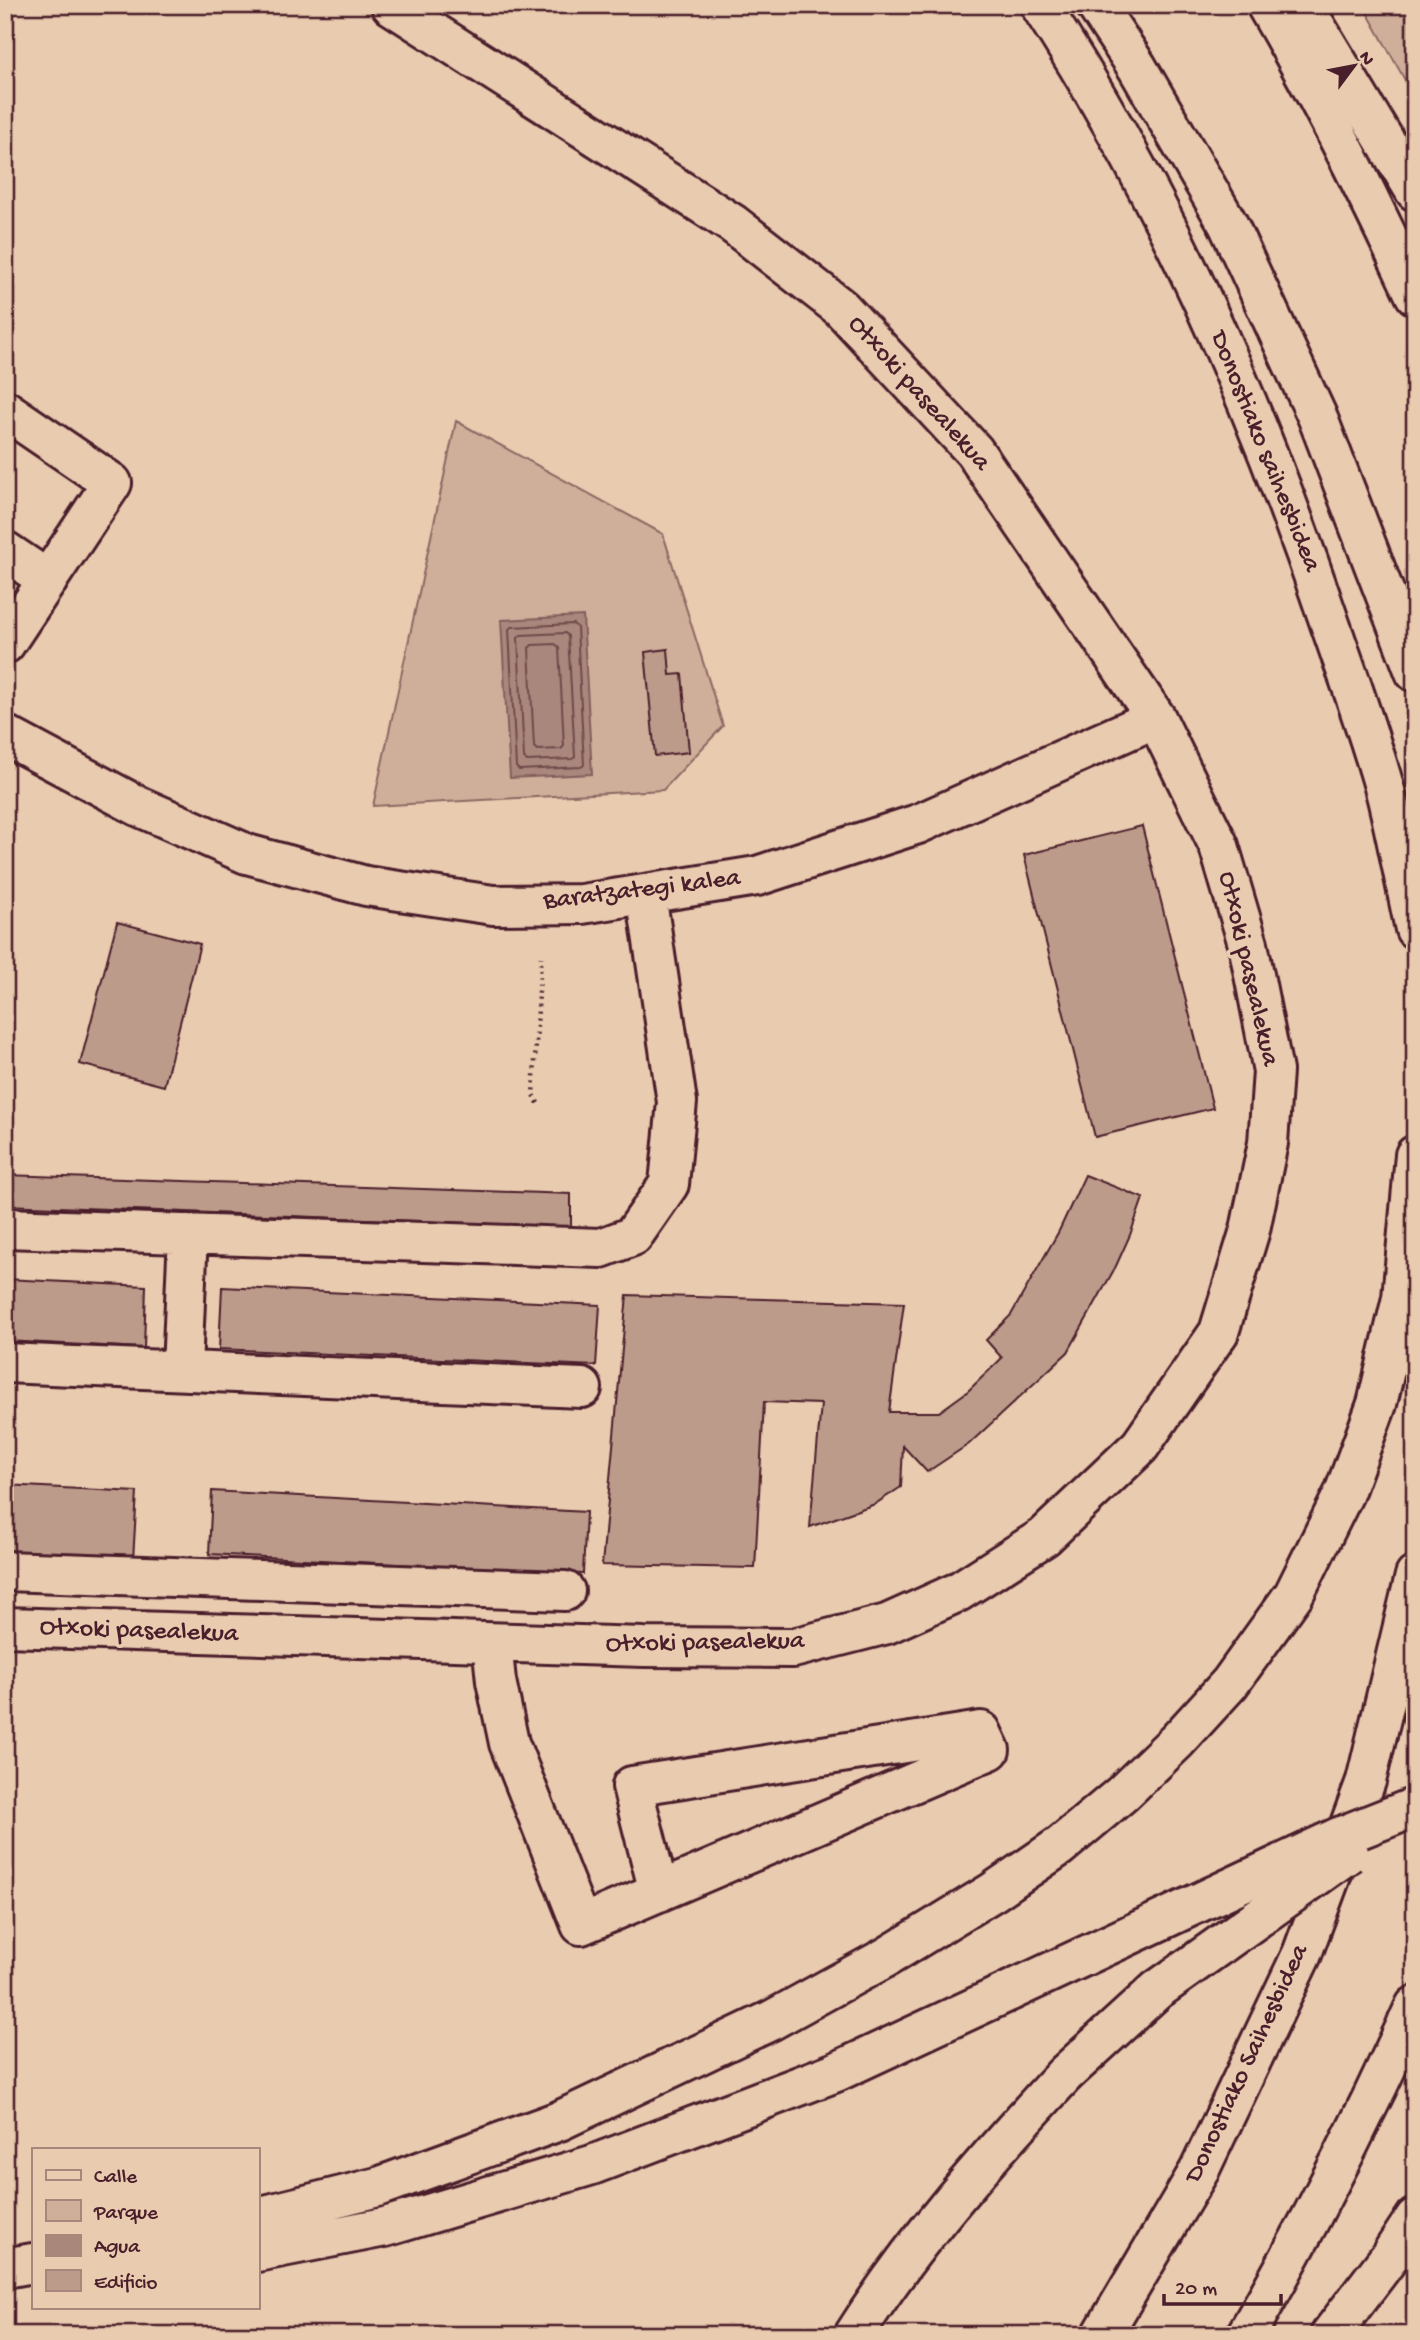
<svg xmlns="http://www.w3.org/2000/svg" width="1420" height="2340" viewBox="0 0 1420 2340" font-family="'Gochi Hand',sans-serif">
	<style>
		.green { fill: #cfaf9a; stroke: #8c6762; stroke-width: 2 }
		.water { fill: #aa877b; stroke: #845d5b; stroke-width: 2 }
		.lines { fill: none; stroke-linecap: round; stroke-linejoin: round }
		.shore { stroke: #70494b; stroke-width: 2 }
		.building { fill: #bd9b8b; stroke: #4a1f2b; stroke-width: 2 }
		.minor-casing { stroke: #4a1f2b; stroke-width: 44 }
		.highway-casing { stroke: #4a1f2b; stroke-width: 44 }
		.path { stroke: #4a1f2b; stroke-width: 4.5; stroke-dasharray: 2 5; stroke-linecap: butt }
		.minor { stroke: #e9cbb0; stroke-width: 38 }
		.highway { stroke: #e9cbb0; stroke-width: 38 }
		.highway-bridge-casing { stroke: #4a1f2b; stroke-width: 44; stroke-linecap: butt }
		.highway-bridge { stroke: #e9cbb0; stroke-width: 38 }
		.labels { text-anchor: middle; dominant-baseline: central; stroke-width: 7; stroke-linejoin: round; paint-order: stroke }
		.street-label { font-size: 26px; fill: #4a1f2b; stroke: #e9cbb0 }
	</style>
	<rect width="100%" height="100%" fill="#e9cbb0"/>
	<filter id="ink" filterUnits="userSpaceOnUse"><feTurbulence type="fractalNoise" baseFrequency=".0143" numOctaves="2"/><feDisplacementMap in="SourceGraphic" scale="14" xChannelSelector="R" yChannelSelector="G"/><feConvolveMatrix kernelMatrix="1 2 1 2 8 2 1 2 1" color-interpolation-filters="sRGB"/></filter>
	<g filter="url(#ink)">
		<path class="green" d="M1363,5H1415V98Z
			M456,421L663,534L723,726L663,790L373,806Z"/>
		<path class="water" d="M583,616L592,774L510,778L501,620Z"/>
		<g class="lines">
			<path class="shore" d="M573,624L577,627L584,765L581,767L519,770L516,767L509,629L512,627Z
				M565,633L568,636L575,757L572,759L527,761L524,758L518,638L521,635Z
				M555,644L559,647L564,746L561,749L537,750L534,747L529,648L532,645Z"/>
		</g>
		<path class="building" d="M668,649L670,675L682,674L689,752L655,756L645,652Z
			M1142,826L1213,1108L1095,1137L1024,855Z
			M117,922L200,944L164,1086L80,1064Z
			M5,1175L571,1194V1227L5,1205Z
			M1085,1175L1143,1198L1130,1235L1116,1266L1068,1352L969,1444L927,1472L903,1446L901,1487L875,1504L810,1527L821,1404L764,1402L755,1568L602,1565L627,1295L904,1303L889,1412H939L968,1391L1002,1358L986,1340L1011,1315L1059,1231Z
			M5,1279L146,1286L144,1348L5,1341Z
			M222,1287L600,1305L596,1366L219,1349Z
			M5,1485L137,1492L133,1560L5,1553Z
			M212,1491L586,1512L583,1574L209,1554Z"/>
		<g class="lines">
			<defs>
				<path id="minor" d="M5,410L112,483L5,644
					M5,551L48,580
					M5,735L138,806L247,854L366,886L493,905L582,904L757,876L918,824L1156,718
					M5,1228L601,1248L633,1236L669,1184L677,1102L646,894
					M5,1363L582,1388
					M182,1369L188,1234
					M5,1571L565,1591
					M5,1627L644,1647L793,1648L887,1624L958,1592L1044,1537L1140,1446L1219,1332L1250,1230L1268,1143L1273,1071L1248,944L1219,846L1156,718L974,451L841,308L733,224L391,5
					M492,1643L496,1681L509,1743L581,1925L990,1750L981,1731L632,1786L659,1892"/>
				<path id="highway" d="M1040,5C1164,195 1255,403 1328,618C1348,676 1370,735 1386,794C1397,838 1405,884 1415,929
					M1096,5L1137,67L1228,224L1317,416L1415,672
					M1266,5C1321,99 1369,196 1415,295
					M1303,5L1415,191
					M257,2217L378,2187L559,2121L772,2020L885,1958L993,1892L1060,1846L1122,1794L1177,1741L1230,1683L1294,1594L1344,1493L1377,1404L1402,1298L1415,1155
					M257,2252L385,2227L592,2165L836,2072L1010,1991
					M5,2268L33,2263
					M854,2335C914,2240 989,2156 1065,2074
					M1102,2335L1199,2171L1302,1954L1366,1781L1415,1576
					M1246,2335C1308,2228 1364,2119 1415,2006
					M1330,2335L1388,2259L1415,2218"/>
			</defs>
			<use href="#minor" class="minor-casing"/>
			<use href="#highway" class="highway-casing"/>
			<path class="path" d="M538,1103L533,1095L541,957"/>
			<use href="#minor" class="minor"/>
			<use href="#highway" class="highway"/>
			<defs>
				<path id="highway-bridge" d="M1010,1991L1339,1837L1415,1807
					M1065,2074L1157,1990L1349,1853"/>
			</defs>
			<use href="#highway-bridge" class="highway-bridge-casing"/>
			<use href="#highway-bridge" class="highway-bridge"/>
		</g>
	</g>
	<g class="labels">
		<g class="street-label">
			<text transform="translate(918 394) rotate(48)">Otxoki pasealekua</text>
			<text transform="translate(1264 452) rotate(68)">Donostiako saihesbidea</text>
			<text transform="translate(642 891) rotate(-7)">Baratzategi kalea</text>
			<text transform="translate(1247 969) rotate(77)">Otxoki pasealekua</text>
			<text transform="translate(139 1632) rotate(2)">Otxoki pasealekua</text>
			<text transform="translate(705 1644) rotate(-1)">Otxoki pasealekua</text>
			<text transform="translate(1248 2064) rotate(-65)">Donostiako Saihesbidea</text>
		</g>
	</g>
	<rect width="1420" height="2340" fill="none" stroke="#e9cbb0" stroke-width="28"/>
	<rect x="14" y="14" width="1392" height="2312" fill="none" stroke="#4a1f2b" stroke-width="2.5" filter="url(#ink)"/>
	<rect x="32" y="2148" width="228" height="161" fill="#e9cbb0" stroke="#a9867b" stroke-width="2"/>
	<rect x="46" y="2170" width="35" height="10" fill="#e9cbb0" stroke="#a9867b" stroke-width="2"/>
	<text x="94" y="2182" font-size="21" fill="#4a1f2b">Calle</text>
	<rect x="46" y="2200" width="35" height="21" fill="#cfaf9a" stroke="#a9867b" stroke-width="2"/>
	<text x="94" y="2218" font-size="21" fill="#4a1f2b">Parque</text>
	<rect x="46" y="2235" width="35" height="21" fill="#aa877b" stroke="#a9867b" stroke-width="2"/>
	<text x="94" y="2252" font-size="21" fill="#4a1f2b">Agua</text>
	<rect x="46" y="2270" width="35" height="21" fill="#bd9b8b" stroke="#a9867b" stroke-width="2"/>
	<text x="94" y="2288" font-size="21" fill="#4a1f2b">Edificio</text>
	<g transform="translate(1354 66) rotate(58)" stroke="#e9cbb0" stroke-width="5" paint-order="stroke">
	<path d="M0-5L12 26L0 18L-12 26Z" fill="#4a1f2b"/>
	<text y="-10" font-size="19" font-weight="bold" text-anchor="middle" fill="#4a1f2b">N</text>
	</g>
	<path d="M1164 2294v10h117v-10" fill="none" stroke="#4a1f2b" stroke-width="3.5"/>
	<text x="1175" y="2294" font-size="21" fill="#4a1f2b" stroke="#e9cbb0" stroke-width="5" paint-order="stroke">20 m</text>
</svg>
